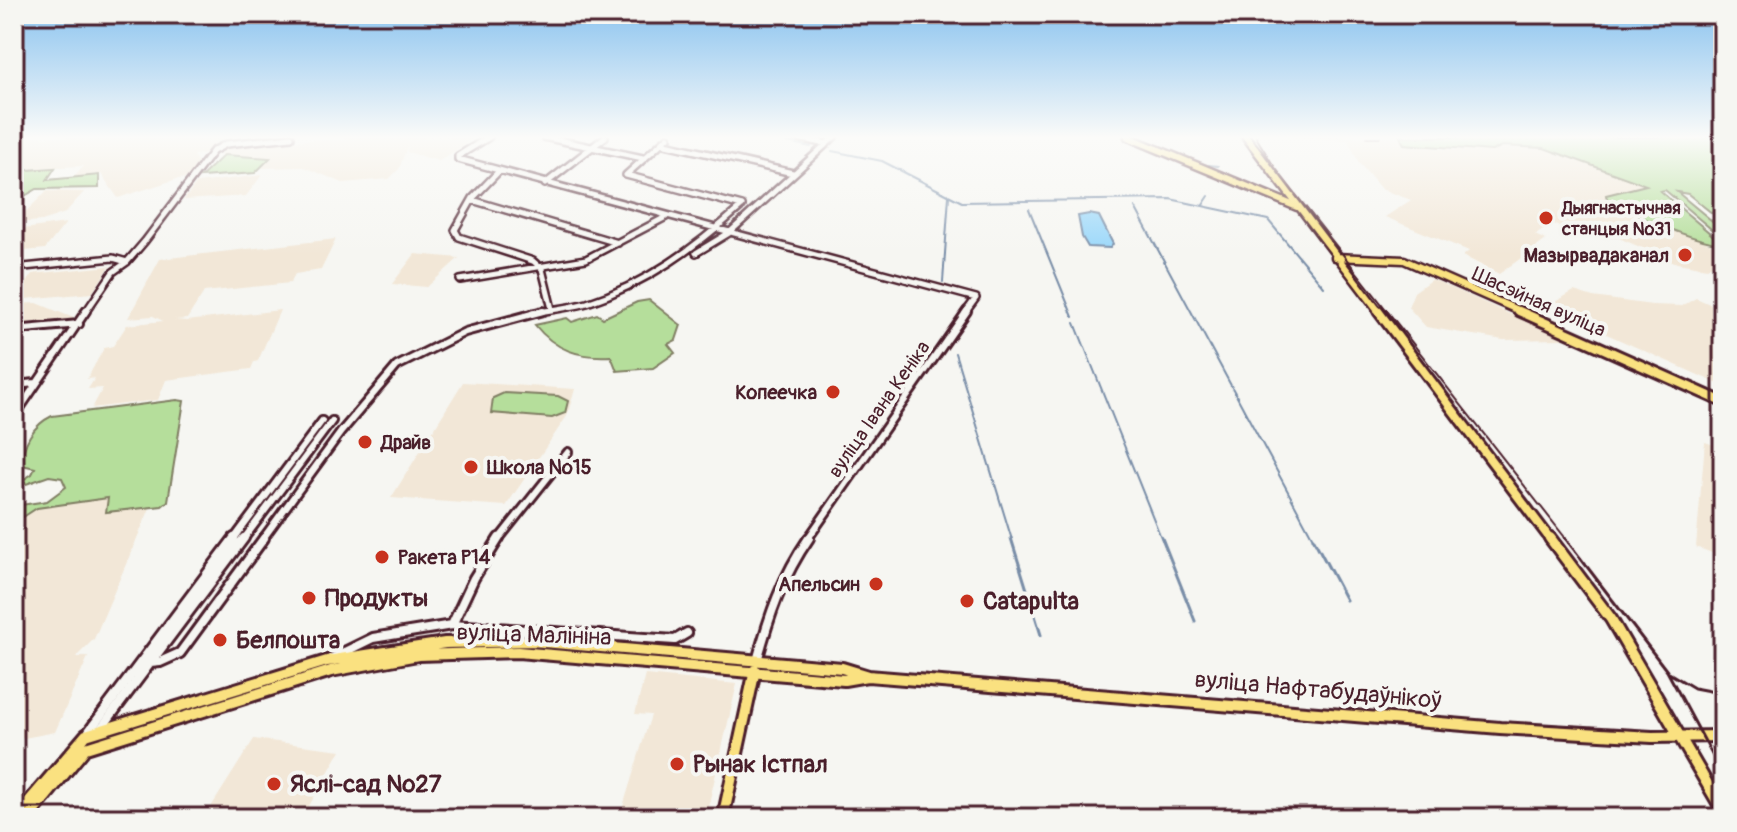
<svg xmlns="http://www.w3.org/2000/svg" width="1737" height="832" viewBox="0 0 1737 832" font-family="Pangolin,sans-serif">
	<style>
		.built { fill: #f2e7d7 }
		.green { fill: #b5de9b; stroke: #807e63; stroke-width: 2 }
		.water { fill: #99d7fa; stroke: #798da7; stroke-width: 2 }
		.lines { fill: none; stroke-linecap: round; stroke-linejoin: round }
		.stream-far1 { stroke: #798da7; stroke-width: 2 }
		.stream { stroke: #798da7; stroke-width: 3 }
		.minor-far2-casing { stroke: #4a1f2b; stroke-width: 10 }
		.minor-far1-casing { stroke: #4a1f2b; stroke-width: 12 }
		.minor-casing { stroke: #4a1f2b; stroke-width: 14 }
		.major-far2-casing { stroke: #4a1f2b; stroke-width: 11 }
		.major-far1-casing { stroke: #4a1f2b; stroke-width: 14 }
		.major-casing { stroke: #4a1f2b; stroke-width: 16 }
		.minor-far2 { stroke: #f6f6f2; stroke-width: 5 }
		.minor-far1 { stroke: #f6f6f2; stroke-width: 6 }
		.minor { stroke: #f6f6f2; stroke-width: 8 }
		.major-far2 { stroke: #fae180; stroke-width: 6 }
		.major-far1 { stroke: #fae180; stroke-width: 8 }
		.major { stroke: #fae180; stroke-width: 10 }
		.tram-far1 { stroke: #4a1f2b; stroke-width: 2 }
		.tram { stroke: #4a1f2b; stroke-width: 3 }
		.poi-dot { fill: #c8321e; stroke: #f6f6f2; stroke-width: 3 }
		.labels { text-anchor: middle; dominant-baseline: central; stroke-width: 8; stroke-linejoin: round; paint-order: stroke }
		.far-poi-label { font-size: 18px; font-weight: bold; fill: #4a1f2b; stroke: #f6f6f2; text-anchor: start }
		.poi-label { font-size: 20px; font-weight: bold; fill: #4a1f2b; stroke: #f6f6f2; text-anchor: end }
		.street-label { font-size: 20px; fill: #4a1f2b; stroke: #f6f6f2 }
		.near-poi-label { font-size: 24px; font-weight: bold; fill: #4a1f2b; stroke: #f6f6f2; text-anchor: start }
		.near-street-label { font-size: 24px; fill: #4a1f2b; stroke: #f6f6f2 }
	</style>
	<rect width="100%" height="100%" fill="#f6f6f2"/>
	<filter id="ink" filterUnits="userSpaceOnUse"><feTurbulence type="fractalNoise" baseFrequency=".0125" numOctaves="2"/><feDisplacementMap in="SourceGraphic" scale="16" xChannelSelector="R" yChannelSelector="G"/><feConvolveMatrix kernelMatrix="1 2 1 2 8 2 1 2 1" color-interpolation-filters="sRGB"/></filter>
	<g filter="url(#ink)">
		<path class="built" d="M14,137H178L176,140L221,139L210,153L193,155L200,165L191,178L177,179L118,198L101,174L73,177L84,166L14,169Z
			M347,137H476L439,161L407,152L408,144L399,169L389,179L343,183L304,167L262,168L269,158L220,155L226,147L304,140H344Z
			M1291,137H1400L1404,144L1441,149L1492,151L1502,146L1544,148L1648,186L1607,195V199L1639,219L1638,221L1652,222L1717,246L1723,250V265H1712L1707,268L1677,263L1619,238H1589L1553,224L1535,235L1546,240L1499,274L1463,256L1469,251L1385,217L1411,200L1381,189L1359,163L1348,140Z
			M262,175L246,196L184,200L197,183Z
			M47,191L84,192L65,213L42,221L14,223Z
			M66,223L45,249L14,252V233L17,230Z
			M336,239L321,270L295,274L290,283L204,292L187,319L175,320L187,321L280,310L258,361L254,362L251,369L166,380L158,400L92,408L103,388L88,389L95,378L87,379L104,348L113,346L127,325L163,321L153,316L128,318L160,259Z
			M415,254L459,258L427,287L392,284Z
			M110,266L92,293L14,300L32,274Z
			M1432,279L1565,339L1503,340L1426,327L1408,307L1414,292Z
			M1574,291L1593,297L1652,305L1682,306L1696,298L1719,308L1723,306V386L1546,307Z
			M37,303L76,319L14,324V304Z
			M463,382L575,389L567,416L506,506L391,498Z
			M1705,442L1723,448V557L1696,547Z
			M109,498L107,512L150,508L94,639L76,657H88L55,732L14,740V523L36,508Z
			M645,675L737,684L706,816L610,818L612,814L621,813L651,715L635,714Z
			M254,739L341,750L302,818H204Z"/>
		<path class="green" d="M1400,137H1723V222L1688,194L1677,192L1723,230V239L1665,190L1660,191L1723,244C1693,241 1632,215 1607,199L1606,195L1646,185L1544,148L1502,146L1492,151L1404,144Z
			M224,155L270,158L255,173L201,177Z
			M55,168L47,180L99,175V188L37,189L14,202V171Z
			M649,300L681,325L676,340L668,344L675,353L653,368L617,371L611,356C579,358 555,350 535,325L567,318L572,322L597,314L603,318L637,302Z
			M504,393L558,396L568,401L565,413L552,418L491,413L493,398Z
			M177,400L184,401L168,501L162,506L106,512L108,498L37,508L14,523V506L47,501L66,487L62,478L49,476L26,484L23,480L32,474L35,468L22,465C22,444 33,425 52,416Z"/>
		<path class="water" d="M1089,214L1099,216L1113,244L1110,248L1088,247L1082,237L1078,216Z"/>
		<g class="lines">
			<path class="stream-far1" d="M764,137L811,147
				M832,151L882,161L962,202L1170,199L1268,220L1324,287
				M1209,165L1218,166
				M1203,205L1209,196
				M1135,207L1314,540
				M1029,209L1073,317
				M943,282L949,196
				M1075,323L1162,540
				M955,353L1012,540"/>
			<path class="stream" d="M1011,538L1041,635
				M1162,538L1195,621
				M1313,538L1346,600"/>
			<defs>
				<path id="minor-far2" d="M489,137L458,156V159L976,298L965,313
					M544,137L643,158
					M668,137L626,175L742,206
					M794,137L827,144
					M661,143L793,173
					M499,171L473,198L455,230L459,237L533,261L542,269L552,309
					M545,184L605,137
					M472,200L618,243
					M696,253L729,233L834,137
					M14,268L113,258L127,262
					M460,280L586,259L666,217
					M85,313L113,272L127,262L145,241L213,151L226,144L291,137
					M532,313C550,310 569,308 587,303C646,284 696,247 742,206"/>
				<path id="minor-far1" d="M14,330L79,324
					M14,385L36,383
					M14,417L86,311
					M233,540L322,421
					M243,540L332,421
					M262,540L341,432L397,366L465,332L543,311
					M498,540L568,452
					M807,540L967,311"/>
				<path id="minor" d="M452,625L675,640L687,633
					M330,659L373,638L452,625L474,578L499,538
					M757,661C769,616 782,577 809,538
					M141,664L160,662L180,653L264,538
					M100,730L244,538
					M89,731L234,538"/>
				<path id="major-far2" d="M1128,137L1297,207
					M1246,137L1380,313
					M1335,257L1404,260L1524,313"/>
				<path id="major-far1" d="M1378,311L1551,540
					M1519,311L1723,402"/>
				<path id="major" d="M1550,538L1611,619L1723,811
					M73,752L331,671L418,655L518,652L844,680L867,676
					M15,818L86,735L327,661L445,643L532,641L842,668L868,676L1500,728L1652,737L1723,736
					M28,818L83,751
					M723,818L755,670"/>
			</defs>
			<use href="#minor-far2" class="minor-far2-casing"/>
			<use href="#minor-far1" class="minor-far1-casing"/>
			<use href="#minor" class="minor-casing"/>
			<use href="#major-far2" class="major-far2-casing"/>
			<use href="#major-far1" class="major-far1-casing"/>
			<use href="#major" class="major-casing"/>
			<use href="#minor-far2" class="minor-far2"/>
			<use href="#minor-far1" class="minor-far1"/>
			<use href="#minor" class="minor"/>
			<use href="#major-far2" class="major-far2"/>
			<use href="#major-far1" class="major-far1"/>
			<use href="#major" class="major"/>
			<path class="tram-far1" d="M1256,137L1275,168L1567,540
				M1367,137H1380"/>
			<path class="tram" d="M1565,538L1667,671L1723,775
				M1669,673L1694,688L1720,693"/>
		</g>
	</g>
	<linearGradient id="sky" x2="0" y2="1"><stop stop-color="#88c2ef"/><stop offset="0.54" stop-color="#fbfbf9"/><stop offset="1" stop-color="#fbfbf9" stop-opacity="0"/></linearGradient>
	<rect width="1737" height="254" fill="url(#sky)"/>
	<g class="poi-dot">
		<circle cx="1546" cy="218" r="8"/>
		<circle cx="1685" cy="255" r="8"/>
		<circle cx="833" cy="392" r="8"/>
		<circle cx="365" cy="442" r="8"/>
		<circle cx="471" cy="467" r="8"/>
		<circle cx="382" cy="557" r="8"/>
		<circle cx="876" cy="584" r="8"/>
		<circle cx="309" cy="598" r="8"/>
		<circle cx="967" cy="601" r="8"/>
		<circle cx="220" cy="640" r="8"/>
		<circle cx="677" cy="764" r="8"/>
		<circle cx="274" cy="784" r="8"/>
	</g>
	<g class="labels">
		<g class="far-poi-label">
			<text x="1562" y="208">Дыягнастычная<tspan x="1562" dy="21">станцыя №31</tspan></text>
		</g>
		<g class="poi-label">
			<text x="1669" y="255">Мазырвадаканал</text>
			<text x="817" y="392">Копеечка</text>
			<text x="381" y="442" text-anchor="start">Драйв</text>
			<text x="487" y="467" text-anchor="start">Школа №15</text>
			<text x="398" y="557" text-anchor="start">Ракета Р14</text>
			<text x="860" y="584">Апельсин</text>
		</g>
		<g class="street-label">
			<text transform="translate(1539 302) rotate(24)">Шасэйная вуліца</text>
			<text transform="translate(879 409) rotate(-55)">вуліца Івана Кеніка</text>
		</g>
		<g class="near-poi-label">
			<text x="325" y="598">Продукты</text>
			<text x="983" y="601">Catapulta</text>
			<text x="236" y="640">Белпошта</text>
			<text x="693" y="764">Рынак Істпал</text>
			<text x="290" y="784">Яслі-сад №27</text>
		</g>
		<g class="near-street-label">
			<text transform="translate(534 635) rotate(2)">вуліца Малініна</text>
			<text transform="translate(1318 690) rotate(5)">вуліца Нафтабудаўнікоў</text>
		</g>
	</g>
	<rect width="1737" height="832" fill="none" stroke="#f6f6f2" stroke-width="48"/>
	<rect x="24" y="24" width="1689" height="784" fill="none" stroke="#4a1f2b" stroke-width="3" filter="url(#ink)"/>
</svg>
